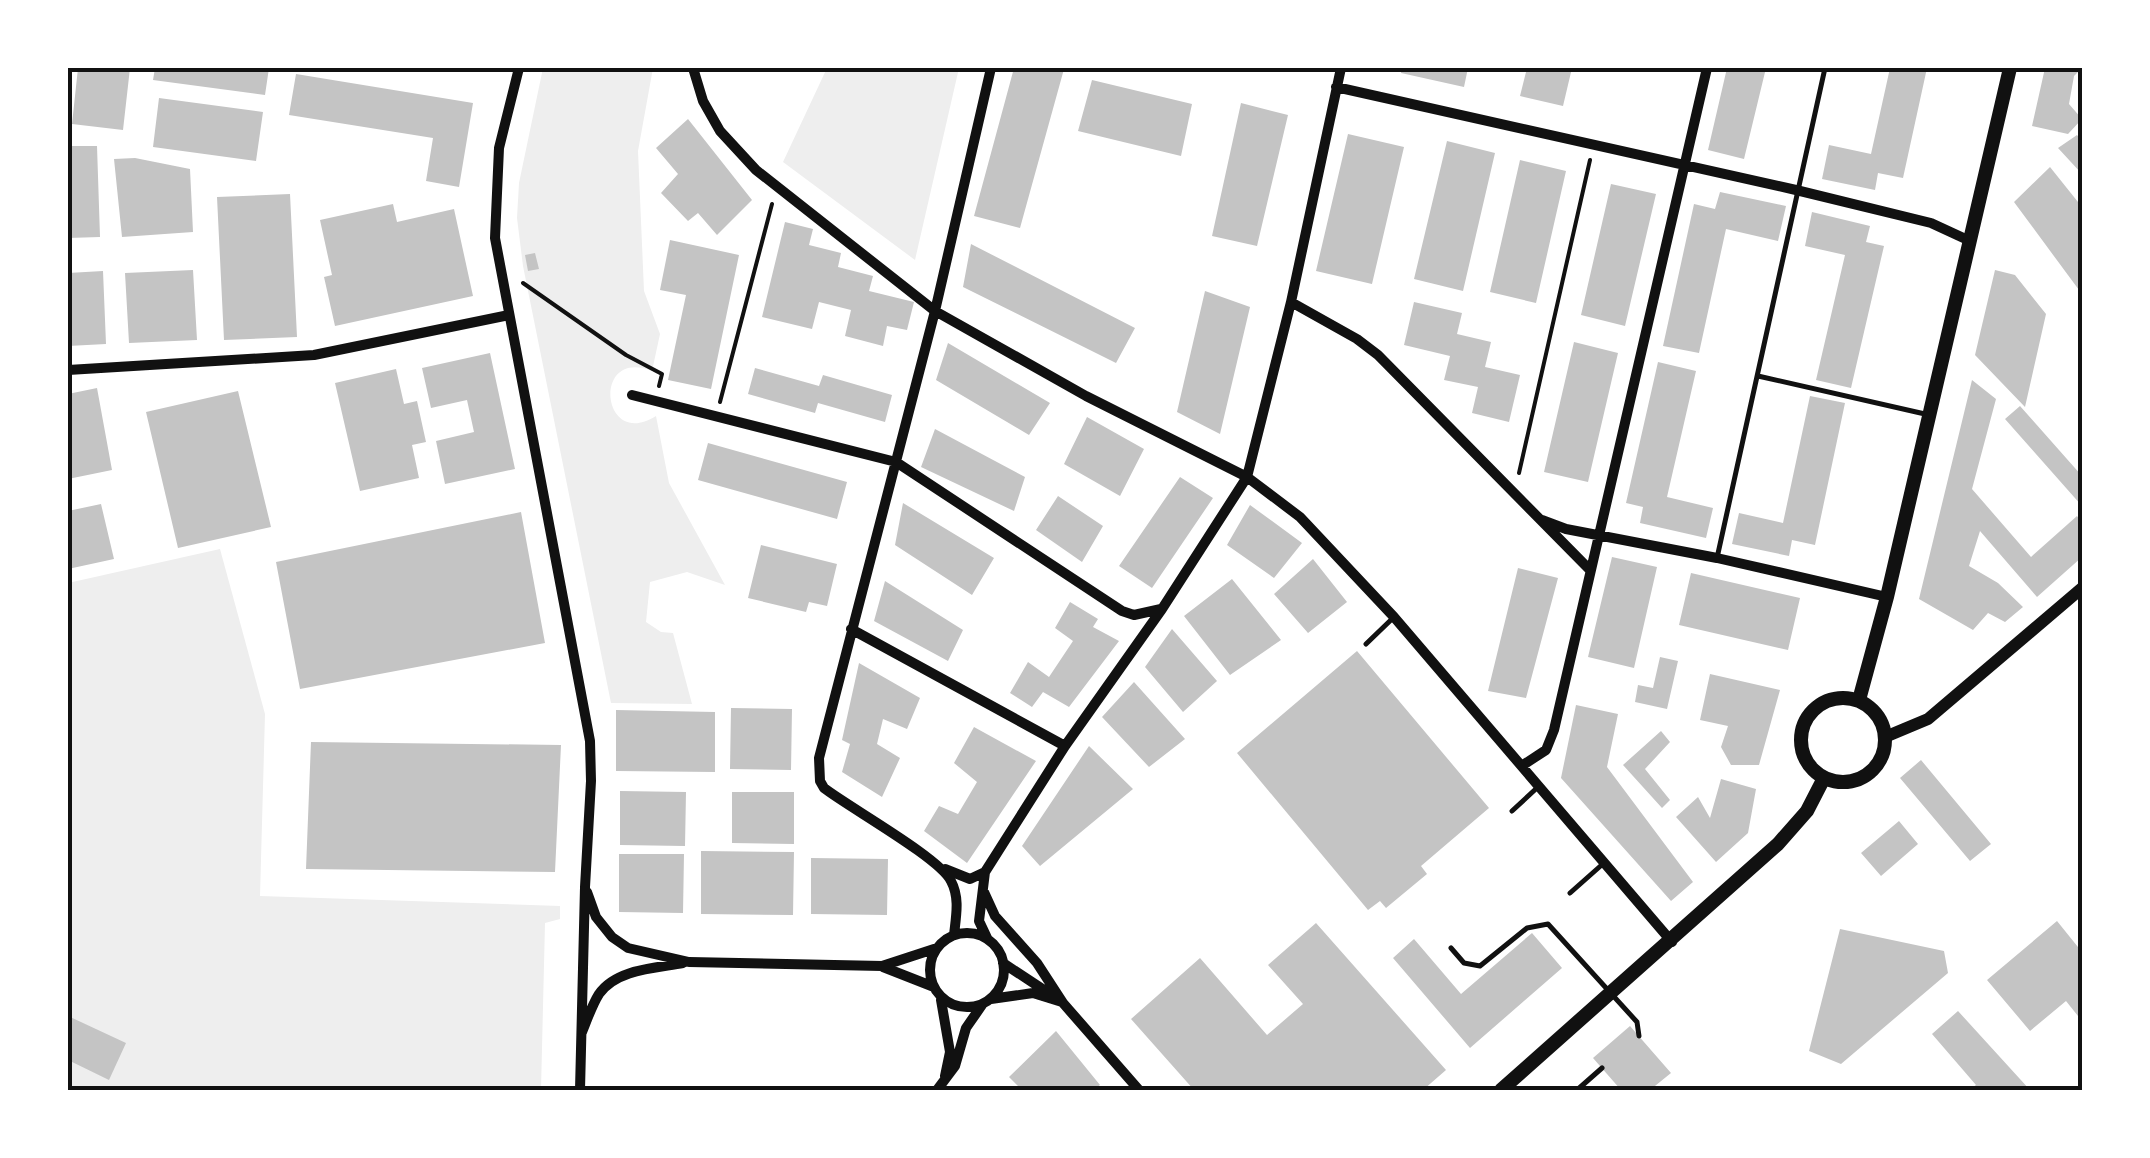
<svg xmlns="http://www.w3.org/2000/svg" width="2150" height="1158" viewBox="0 0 2150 1158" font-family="Manrope,sans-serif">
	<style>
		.green { fill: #eee }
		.building { fill: #c4c4c4 }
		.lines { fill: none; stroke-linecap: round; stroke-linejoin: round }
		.path { stroke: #111; stroke-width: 4 }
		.service { stroke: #111; stroke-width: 5 }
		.minor { stroke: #111; stroke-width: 10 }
		.tertiary { stroke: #111; stroke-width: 12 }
		.secondary { stroke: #111; stroke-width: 14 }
		.neatline { fill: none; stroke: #111; stroke-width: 4 }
	</style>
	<rect width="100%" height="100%" fill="#fff"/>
	<path class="green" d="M543,68H653L638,151L644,291L660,334L652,371C591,347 601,451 656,416L669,483L725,585L687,572L650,582L646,622L661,632L673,633L692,704L611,703L523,266L517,218L519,183Z
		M827,68H959L915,260L783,162Z
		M220,549L265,714L260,896L560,906V919L545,923L541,1090H68V583Z"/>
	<path class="building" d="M78,68H130L123,130L72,124Z
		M155,68H269L265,95L153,80Z
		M1014,68L1064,69L1020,228L974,216Z
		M1402,68H1468L1464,87L1401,73Z
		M1527,68H1572L1563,106L1520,96Z
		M1727,68H1766L1744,159L1708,150Z
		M1890,68H1927L1903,178L1878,173L1875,190L1822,179L1829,145L1871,154Z
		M2045,68H2082L2074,76L2069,104L2082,119L2068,134L2032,126Z
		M296,74L473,103L459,187L426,181L433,138L289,115Z
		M1092,80L1192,104L1181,156L1078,131Z
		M159,98L263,112L256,161L153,147Z
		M1241,103L1288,115L1257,246L1212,236Z
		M688,119L752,200L717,235L698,213L688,221L661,193L678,174L656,148Z
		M1348,134L1404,147L1372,284L1316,271Z
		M2077,135L2082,141V174L2058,148Z
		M1447,141L1495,153L1463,291L1414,279Z
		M68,146H97L100,237L68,238Z
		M135,158L190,169L193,232L122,237L114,159Z
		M1520,160L1566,171L1536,303L1490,292Z
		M2050,167L2082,207V287L2079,290L2014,202Z
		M1611,184L1656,194L1625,326L1581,315Z
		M1720,192L1786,206L1778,241L1726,229L1699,353L1663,346L1694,204L1715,209Z
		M290,194L297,337L224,340L217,197Z
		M393,204L397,222L454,209L473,296L335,326L324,277L332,275L320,220Z
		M1812,212L1870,226L1866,242L1884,246L1851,388L1816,380L1845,255L1805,246Z
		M785,222L813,229L809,245L841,253L838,267L873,276L869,291L914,302L907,330L887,326L883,346L845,336L851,310L819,302L812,329L762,317Z
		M670,240L739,255L711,389L668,380L686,295L660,290Z
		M971,244L1135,328L1116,363L963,287Z
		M535,253L539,269L528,271L525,255Z
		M193,270L197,340L129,343L125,273Z
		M1995,270L2015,275L2046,314L2025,407L1975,355Z
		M103,271L106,344L68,346V273Z
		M1205,291L1250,307L1220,434L1177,412Z
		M1414,302L1462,313L1457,334L1491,342L1485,367L1520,375L1509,422L1472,413L1478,387L1444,380L1450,356L1404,345Z
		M1574,342L1618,353L1588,482L1544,472Z
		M948,343L1050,403L1029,435L936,380Z
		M490,353L515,469L445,484L436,441L474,432L467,400L431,408L422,368Z
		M1658,362L1696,371L1667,497L1713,508L1706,538L1640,523L1643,507L1626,503Z
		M755,368L819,386L823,375L892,395L885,422L818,403L815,413L748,394Z
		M396,369L404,404L417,401L426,442L412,445L419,478L360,491L335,383Z
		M1972,380L1996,399L1972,489L2031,557L2077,516L2082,523V557L2037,597L1980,531L1969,566L1998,583L2023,607L2005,622L1988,613L1973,630L1919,599Z
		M97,388L112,470L68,479V394Z
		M238,391L271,527L178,548L146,412Z
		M1810,396L1845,403L1815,545L1792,540L1789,556L1732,544L1739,513L1783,523Z
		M2020,406L2082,476V506L2005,419Z
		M1087,417L1144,449L1120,496L1064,464Z
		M935,429L1025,477L1014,511L921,467Z
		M708,443L847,482L837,519L698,480Z
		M1180,477L1213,498L1152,588L1119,566Z
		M1058,496L1103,526L1082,562L1036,530Z
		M903,503L994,558L972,595L895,545Z
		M101,504L114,559L68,569V511Z
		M1250,505L1302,543L1274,578L1227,545Z
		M521,512L545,643L300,689L276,562Z
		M761,545L837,564L827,606L809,602L806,612L748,598Z
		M1612,557L1657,567L1634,668L1588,657Z
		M1313,559L1347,602L1308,633L1274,594Z
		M1518,568L1558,578L1526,698L1488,691Z
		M1691,573L1800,598L1788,650L1679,625Z
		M1232,579L1281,640L1230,675L1184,616Z
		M885,581L963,630L948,661L874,621Z
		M1070,602L1098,619L1093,627L1119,641L1069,707L1043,692L1032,707L1010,693L1028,662L1049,677L1073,641L1055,628Z
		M1172,629L1217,681L1183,712L1145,667Z
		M1357,651L1489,808L1421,866L1427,874L1386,908L1380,901L1368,910L1237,753Z
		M1660,657L1678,661L1667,709L1635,702L1638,685L1653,688Z
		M859,663L920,698L907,729L883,719L877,744L900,758L882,797L842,772L850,744L842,740Z
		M1710,674L1780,690L1759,765H1731L1721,747L1728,726L1700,720Z
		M1134,682L1185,739L1149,767L1102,717Z
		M1576,705L1618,714L1607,767L1693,882L1671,901L1561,778Z
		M731,708L792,709L791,770L730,769Z
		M616,710L715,712V772L616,771Z
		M974,727L1036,761L967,863L924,831L939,806L958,814L977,782L954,763Z
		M1661,731L1670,742L1645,769L1670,800L1662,808L1623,765Z
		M311,742L561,745L555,872L306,869Z
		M1089,746L1133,789L1040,866L1022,846Z
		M1921,760L1991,844L1970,861L1900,778Z
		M1721,779L1756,789L1748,833L1716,862L1676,817L1698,797L1710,818Z
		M620,791L686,792L685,846L620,845Z
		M732,792H794V844L732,843Z
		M1899,821L1918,844L1881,876L1861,853Z
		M701,851L794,852L793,915L701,914Z
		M619,854H684L683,913L619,912Z
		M811,858L888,859L887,915L811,914Z
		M2057,921L2082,952V1021L2066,1001L2030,1031L1987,980Z
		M1316,923L1446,1070L1423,1090H1194L1131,1019L1200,958L1267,1035L1303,1004L1268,965Z
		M1840,929L1944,951L1948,973L1841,1064L1809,1051Z
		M1532,933L1562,968L1470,1048L1393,958L1414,939L1461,994Z
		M1958,1011L2030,1090H1969L1976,1085L1932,1034Z
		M68,1016L126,1043L109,1080L68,1060Z
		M1630,1026L1671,1073L1650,1090H1621L1593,1058Z
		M1056,1031L1100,1085L1093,1090H1022L1009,1077Z"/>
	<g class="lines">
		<path class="path" d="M523,283L626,355L662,374L659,386
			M720,402L772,204
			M1519,473L1590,160"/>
		<path class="service" d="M1758,376L1925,414
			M1717,558L1825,68
			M1366,644L1394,617
			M1512,811L1539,786
			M1570,893L1605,862
			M1451,948L1464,963L1480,966L1527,928L1548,924L1637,1022L1639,1036
			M1577,1090L1602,1068"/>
		<path class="minor" d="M519,68L499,148L495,238L590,741L591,781L585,887L580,1090
			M693,68L703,101L720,131L756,170L935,311L1086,396L1247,477L1300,517L1394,617L1672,942
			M1336,87L1796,190L1931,223L1970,241
			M1291,302L1357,339L1378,355L1589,569
			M68,370L314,355L509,315
			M632,395L896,462L1122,611L1134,615L1161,609
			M1542,520L1566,529L1717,558L1887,597
			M851,629L1065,746
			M1523,765L1546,750L1554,730L1707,68
			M945,869L970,879L985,872
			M587,892L596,917L612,937L628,948L689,962L882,966L937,948
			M984,892L995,916L1037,963L1063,1003L1139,1090
			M930 970a37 37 0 1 1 74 0a37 37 0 1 1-74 0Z
			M954,935C956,916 960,898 951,881C940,858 850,808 824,788L820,781L819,758L935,311L991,68
			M987,938L979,921L985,872L1065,746L1162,609L1247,477L1291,302L1341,68
			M1003,963L1050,994
			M883,967L934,987
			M991,999L1033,993L1062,1002
			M941,1000L950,1052L945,1076
			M582,1032C587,1020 592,1005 599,994C616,969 656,968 683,963
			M937,1090L955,1066L966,1028L982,1005"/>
		<path class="tertiary" d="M1885,737L1928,719L2082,588"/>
		<path class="secondary" d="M1801 740a42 42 0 1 1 84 0a42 42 0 1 1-84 0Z
			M1859,700L1887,597L2010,68
			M1501,1090L1778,844L1807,811L1824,778"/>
	</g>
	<rect width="2150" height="1158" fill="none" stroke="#ffffff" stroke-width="140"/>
	<rect x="70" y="70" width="2010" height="1018" class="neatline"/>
</svg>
